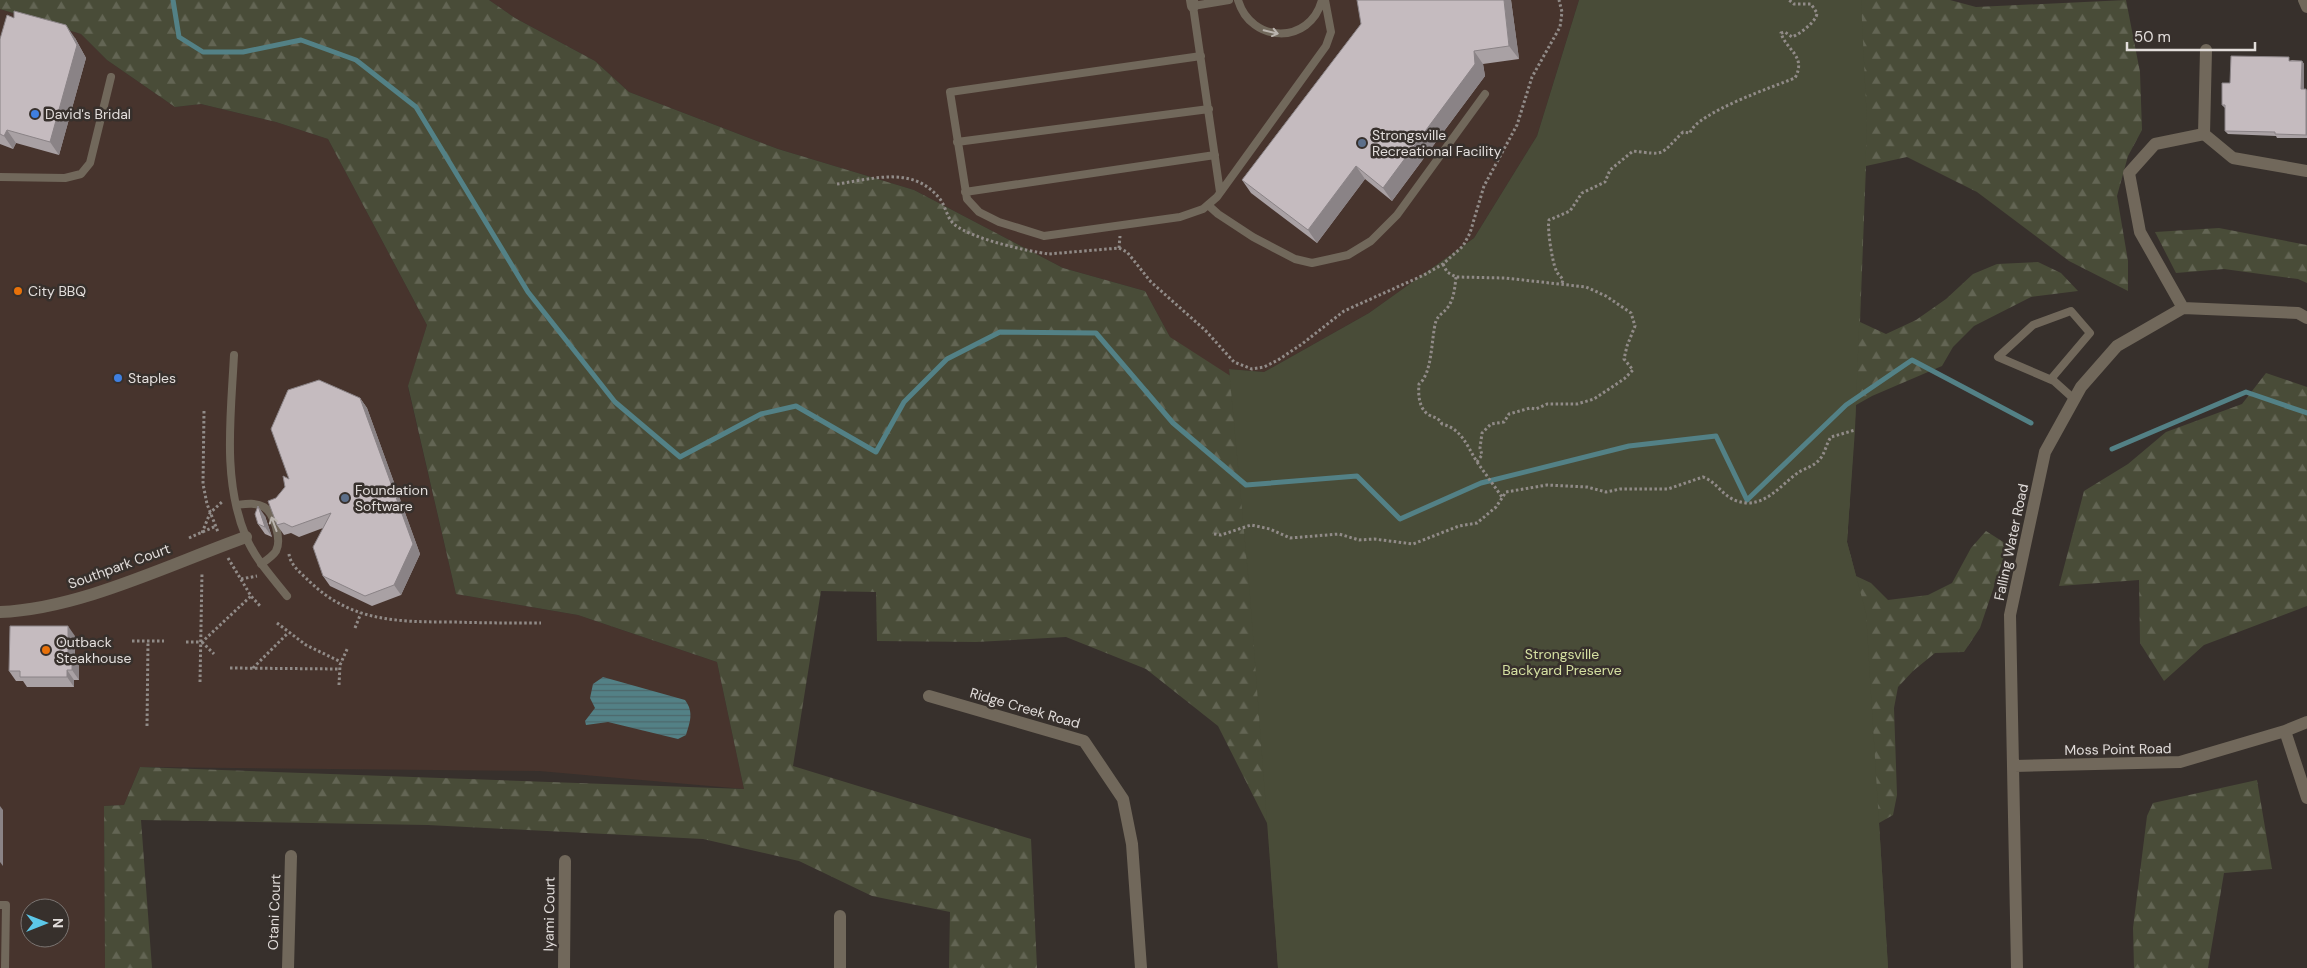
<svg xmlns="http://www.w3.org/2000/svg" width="2307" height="968" viewBox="0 0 2307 968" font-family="'DM Sans',sans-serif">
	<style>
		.commercial { fill: #47342d; fill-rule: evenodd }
		.forest { fill: url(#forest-firs) }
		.green { fill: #494c38 }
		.water { fill: url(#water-rules) }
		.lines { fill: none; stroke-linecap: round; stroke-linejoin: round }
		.stream { stroke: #538186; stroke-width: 5 }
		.path { stroke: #918b88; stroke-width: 3; stroke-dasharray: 2.5 2.5; stroke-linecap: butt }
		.lane { stroke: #71685b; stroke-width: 8 }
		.street { stroke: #71685b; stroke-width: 12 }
		.wall { fill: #a9a1a4 }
		.shaded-wall { fill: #8a8386 }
		.building { fill: #c5bbbf; stroke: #8a8386 }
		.oneway { stroke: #bab4ae }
		.shop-dot { fill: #3f7fe0; stroke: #37302c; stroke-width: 2 }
		.service-dot { fill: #5c6f8a; stroke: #37302c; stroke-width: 2 }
		.food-dot { fill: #e8710a; stroke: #37302c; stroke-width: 2 }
		.labels { text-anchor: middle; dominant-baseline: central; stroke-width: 5; stroke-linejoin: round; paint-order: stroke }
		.poi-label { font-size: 14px; fill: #e2dddb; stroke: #37302c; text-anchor: start }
		.street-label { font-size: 14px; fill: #e2dddb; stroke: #37302c }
		.park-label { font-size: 14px; fill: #d5e0a2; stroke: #37302c }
	</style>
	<defs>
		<pattern id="forest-firs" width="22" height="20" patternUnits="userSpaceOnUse" patternTransform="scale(1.25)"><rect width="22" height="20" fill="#494c38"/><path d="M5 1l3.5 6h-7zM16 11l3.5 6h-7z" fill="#636554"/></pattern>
		<pattern id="water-rules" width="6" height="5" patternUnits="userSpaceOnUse" patternTransform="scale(1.25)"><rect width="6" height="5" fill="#538186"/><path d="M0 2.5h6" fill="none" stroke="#4d686b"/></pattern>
	</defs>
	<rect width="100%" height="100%" fill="#37302c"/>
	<path class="commercial" d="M489,0H1579L1537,136L1474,238L1369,313L1264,372L1229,369L1230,382L1170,337L1145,291L1063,268L914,190L778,149L629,92L595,61L515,18Z
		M0,9L81,34L107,60L175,107L201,104L276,122L328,139L427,325L408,387L456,594L578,615L717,662L744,789L539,771L140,767L124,805L104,806L105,968H0ZM30,908H60V938H30Z"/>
	<path class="forest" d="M0,0H489L515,18L595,61L629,92L778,149L914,190L1063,268L1145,291L1170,337L1277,406L1515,211L1580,0H1950L1976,7L2126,0L2140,72L2142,130L2128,156L2117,196L2128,261V291L2069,261L1977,192L1907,157L1866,166L1860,322L1886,334L1916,320L1946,299L1973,274L1997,264L2038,262L2061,273L2078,291L2031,297L1974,326L1953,347L1942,366L1872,396L1856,405L1847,542L1856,576L1871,583L1888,600L1928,595L1952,583L1971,548L1986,531L2008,545L1980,628L1964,652L1935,653L1913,671L1898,687L1894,708L1897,795L1893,815L1879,823L1888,968H1278L1268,825L1218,726L1146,669L1066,637L976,642L877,641L876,592L821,591L793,766L1031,839L1037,968H949L950,912L872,896L799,861L703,839L428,825L141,820L152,968H105L104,806L124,805L140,767L744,789L717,662L578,615L456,594L408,386L427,325L328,139L276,122L201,104L175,107L107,60L81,34L0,9Z
		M2219,228L2307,245V283L2298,279L2224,269L2176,273L2155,232Z
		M2266,373L2307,387V606L2204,645L2164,681L2140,643L2139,580L2059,586L2084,491L2128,464L2166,432L2242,404Z
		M2257,780L2272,869L2224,873L2208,968H2134L2133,928L2147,816L2153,803Z"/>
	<path class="green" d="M1579,0H1861L1867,124L1855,430L1847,542L1866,613L1888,968H1278L1250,596L1229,369L1264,372L1369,313L1474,238L1537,136Z"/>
	<path class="water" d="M603,677L685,700C694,712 690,722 686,735L678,739L608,722L586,725L585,721L595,708L590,698L593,684Z"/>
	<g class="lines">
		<path class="stream" d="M173,0L179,37L203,52H243L301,40L356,60L416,107L528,292L615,402L680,457L761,414L796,406L876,452L904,402L947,359L1000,332L1096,333L1173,423L1246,485L1357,476L1400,519L1481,483L1629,446L1716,436L1747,500L1846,405L1912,360L2031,423
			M2112,449L2246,392L2307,413"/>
		<path class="path" d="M837,184C874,179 913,165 940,199C946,207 947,219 955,225C973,239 1026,251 1049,254L1119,248L1127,252L1151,282L1205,330L1234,362L1252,369L1264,367L1278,360L1302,344L1344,311L1424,275L1443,264L1463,246L1470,233L1484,186L1517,125L1532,77L1560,27L1562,12L1559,0
			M1119,248L1120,236
			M1443,264L1447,272L1456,277L1505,278L1586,287L1606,296L1631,313L1635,326L1627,346L1624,359L1633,370L1624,379L1594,399L1577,404H1547L1536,409L1530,408L1509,414L1504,422L1491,424L1482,433L1480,448L1482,455L1477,462C1467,446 1462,429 1442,424C1438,417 1435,418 1429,415C1419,409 1418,395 1419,384C1433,373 1431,337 1436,321C1439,314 1444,313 1448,307C1454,299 1455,286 1456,277
			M1562,283L1563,280C1561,276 1557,274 1556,270C1552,261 1547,228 1549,220L1570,211L1582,193L1605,182L1610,170L1633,151C1666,155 1659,156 1683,132L1690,133C1696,113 1775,86 1795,78C1807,56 1786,50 1781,33L1785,32L1792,37C1800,34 1817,21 1817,13L1811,4H1794L1789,0
			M204,411L203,484L207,504L218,532
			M1477,462L1502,497
			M202,533L210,513L223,501
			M1214,534L1221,535L1251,525L1270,529L1290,538L1339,534L1359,540L1374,539L1413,544L1459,526L1477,523L1496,507L1506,492L1547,485L1587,487L1606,492L1620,489H1668L1703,477C1717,482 1722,496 1737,501C1764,510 1780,485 1799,472C1806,468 1814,466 1819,460C1825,454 1826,444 1831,437L1855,430
			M189,538L216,526
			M289,554C290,565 302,574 309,581C351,622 398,622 453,622C482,623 511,623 541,623
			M228,558L251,596L261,607
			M241,579L257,576
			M277,623L306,645L341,662
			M355,628L361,613
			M132,641H164
			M186,642H202L251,596
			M202,642L214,654
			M230,668L340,669
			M253,668L288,633
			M200,682L202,572
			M339,685L340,665L348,647
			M147,726L148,641"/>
		<path class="lane" d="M1238,0C1251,44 1310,45 1322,0
			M1201,56L950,92L967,199L979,212L999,222L1044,236L1180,217L1203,209L1217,197L1326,46L1331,32L1325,0
			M957,142L1209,109
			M0,177L65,178L81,174L90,163L111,77
			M965,192L1215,155
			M1220,192L1193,6L1229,0
			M1208,205L1218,214L1253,237L1295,259L1312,263L1348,255L1371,241L1397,215L1485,94
			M234,355C231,415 222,480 246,537C255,559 272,577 287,596
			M2051,379L2090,333L2071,311L2033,325L1998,357L2054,381L2074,399
			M236,505C245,504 255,502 264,507C274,513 282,540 276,551C273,556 267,560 261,564
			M0,905H6L5,968"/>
		<path class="street" d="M1192,0L1193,6
			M2304,0L2307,7
			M2204,134L2206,50
			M2183,308L2140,232L2129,173L2155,144L2204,134L2233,158L2307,171
			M0,612C80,609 170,564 246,537
			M929,696L1084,741L1123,799L1132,844L1141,968
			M2285,731L2307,798
			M2014,766L2180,762L2285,731L2307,722
			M288,968L291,856
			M564,968L565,861
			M840,968V916
			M2017,968L2010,615L2045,452L2081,387L2117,346L2183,308L2298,313L2307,318"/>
	</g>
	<path class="wall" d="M1511,0L1519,59L1483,64L1485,76L1392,201L1365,179L1317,243L1251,193L1242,180L1361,24Z
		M75,38L86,58L59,155L16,143L13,149L0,144V39Z
		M2292,60L2302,61L2304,64V89L2307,91V138H2277L2276,136L2228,134L2225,131V108L2222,105L2230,83Z
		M360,398L367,408L420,554L401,595L372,606L330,586L323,576V528L299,537L291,533L284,535L277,525L276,498L285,487L289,479Z
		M265,516L272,537L265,534L258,524Z
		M75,636V659L79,664V680H74V687H27L23,681H16L9,671Z"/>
	<path class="shaded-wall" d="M1504,0H1511L1519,59L1509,46Z
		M66,25L75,38L86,58L59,155L50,142Z
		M1474,51L1483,64L1485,76L1392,201L1383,188Z
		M2302,61L2304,64V93L2301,89Z
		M2306,89L2307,91V136L2306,135Z
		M7,130L16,143L13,149L4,136Z
		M1356,166L1365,179L1317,243L1308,230Z
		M360,398L367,408L420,554L401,595L394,585Z
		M258,506L265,516L272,537L265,527Z
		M68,626L75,636V659L79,664V680L72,670L68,654Z
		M67,670L74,680V687L67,677Z
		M0,806L3,810V866L0,862Z"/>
	<path class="building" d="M1357,0H1504L1509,46L1474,51L1475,64L1383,188L1356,166L1308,230L1242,180L1361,24Z
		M14,11L66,25L77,45L50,142L7,130L4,136L0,134V39L7,15L14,18Z
		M2231,56L2289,57V61H2302L2301,89H2306V135L2275,134V132L2225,131V105H2222V83H2230Z
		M319,380L360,398L413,544L394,585L365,596L323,576L313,547L331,513L292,527L284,523L277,525L268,501L276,498L285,487L283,476L289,479L271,429L288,390Z
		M258,506L265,527L258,524L255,514Z
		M10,626H68V654H72V670H67V677H20V671H9Z"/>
	<defs><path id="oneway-shaft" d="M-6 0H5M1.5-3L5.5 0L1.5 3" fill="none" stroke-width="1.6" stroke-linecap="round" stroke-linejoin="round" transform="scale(1.25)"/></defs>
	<g class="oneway">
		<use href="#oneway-shaft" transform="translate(1271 32) rotate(13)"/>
		<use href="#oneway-shaft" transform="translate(274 524) rotate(-110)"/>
	</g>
	<g class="shop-dot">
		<circle cx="35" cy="114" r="5"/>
		<circle cx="118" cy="378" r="5"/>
	</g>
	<g class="service-dot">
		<circle cx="1362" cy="143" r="5"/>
		<circle cx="345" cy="498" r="5"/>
	</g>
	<g class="food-dot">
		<circle cx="18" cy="291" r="5"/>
		<circle cx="46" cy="650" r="5"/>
	</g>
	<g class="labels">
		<g class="poi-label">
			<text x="45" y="114">David's Bridal</text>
			<text x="1372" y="135">Strongsville<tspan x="1372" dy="16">Recreational Facility</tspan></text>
			<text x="28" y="291">City BBQ</text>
			<text x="128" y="378">Staples</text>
			<text x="355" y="490">Foundation<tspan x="355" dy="16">Software</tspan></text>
			<text x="56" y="642">Outback<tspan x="56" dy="16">Steakhouse</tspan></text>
		</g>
		<g class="street-label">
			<text transform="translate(2011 542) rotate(-78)">Falling Water Road</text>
			<text transform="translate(119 566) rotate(-20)">Southpark Court</text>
			<text transform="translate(1025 708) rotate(16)">Ridge Creek Road</text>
			<text transform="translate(2118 749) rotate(-1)">Moss Point Road</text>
			<text transform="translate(274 912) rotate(-88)">Otani Court</text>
			<text transform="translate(549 914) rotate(-89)">Iyami Court</text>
		</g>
		<g class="park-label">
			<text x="1562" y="654">Strongsville<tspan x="1562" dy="16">Backyard Preserve</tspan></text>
		</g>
	</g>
	<g transform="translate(45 923) rotate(90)"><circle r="24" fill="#37302c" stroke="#7b7572"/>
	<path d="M0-4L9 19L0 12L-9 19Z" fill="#5cc7e8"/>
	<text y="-8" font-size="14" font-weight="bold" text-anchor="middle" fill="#e2dddb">N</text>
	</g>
	<path d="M2127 42v8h128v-8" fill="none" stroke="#e2dddb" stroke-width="2.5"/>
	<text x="2134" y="42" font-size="15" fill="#e2dddb" stroke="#37302c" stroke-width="4" paint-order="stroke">50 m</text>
</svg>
